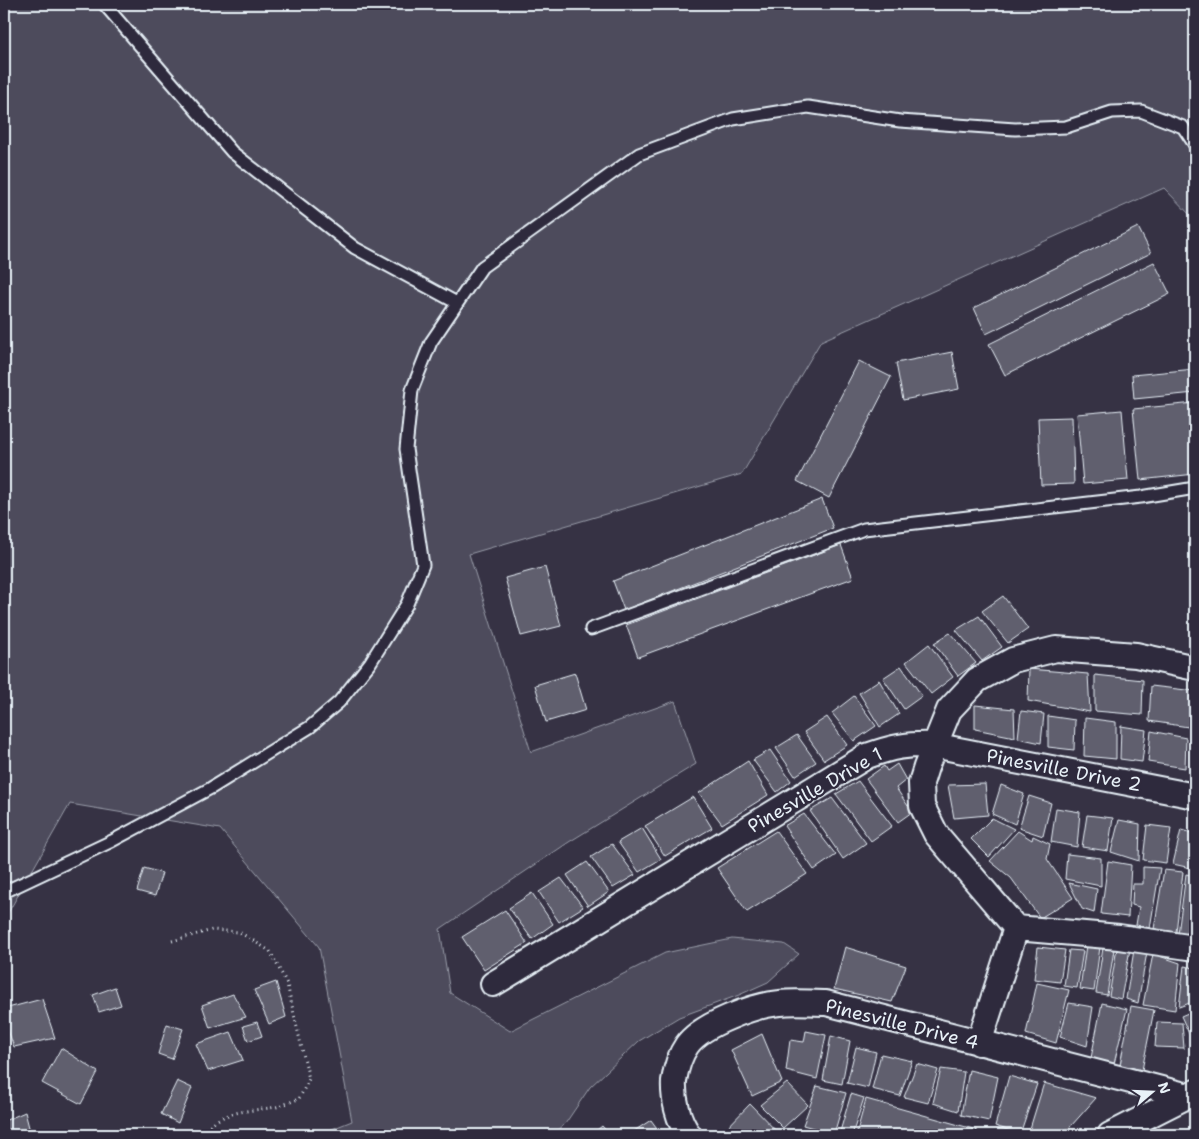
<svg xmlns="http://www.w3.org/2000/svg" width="1199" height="1139" viewBox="0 0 1199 1139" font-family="'Shantell Sans',sans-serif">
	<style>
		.green { fill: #4d4b5c; stroke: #9a9eaa }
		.building { fill: #605e6e; stroke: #e8f1f8 }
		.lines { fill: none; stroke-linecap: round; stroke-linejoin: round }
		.service-casing { stroke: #e8f1f8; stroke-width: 15 }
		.minor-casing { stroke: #e8f1f8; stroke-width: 28 }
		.path { stroke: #e8f1f8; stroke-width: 3; stroke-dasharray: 1 4; stroke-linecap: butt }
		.service { stroke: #2f2a3d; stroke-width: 11 }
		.minor { stroke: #2f2a3d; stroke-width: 24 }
		.labels { text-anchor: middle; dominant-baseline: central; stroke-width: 4.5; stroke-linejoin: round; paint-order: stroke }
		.street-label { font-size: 19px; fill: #e8f1f8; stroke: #2f2a3d }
	</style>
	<rect width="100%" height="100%" fill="#363244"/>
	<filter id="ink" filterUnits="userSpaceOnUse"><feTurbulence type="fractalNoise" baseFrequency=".02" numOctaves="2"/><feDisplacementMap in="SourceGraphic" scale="10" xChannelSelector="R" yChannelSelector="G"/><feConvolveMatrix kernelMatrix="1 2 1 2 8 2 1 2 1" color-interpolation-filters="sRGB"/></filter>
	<g filter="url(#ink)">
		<path class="green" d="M4,4H1195V220L1164,188L821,341L742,474L469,554L531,752L675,701L696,764L569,842L440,929L450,993L510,1031L665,953L732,939L784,944L799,954L768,982L739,995L679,1017L639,1041L590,1087L565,1124L553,1135H317L352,1121L319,947L220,829L70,804L4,920Z"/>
		<path class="building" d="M1138,227L1151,253L986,334L974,308Z
			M1154,262L1170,294L1005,375L989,344Z
			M952,352L959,389L903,400L896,363Z
			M859,361L891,377L829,498L797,481Z
			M1195,369V393L1134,399L1132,375Z
			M1195,403V474L1140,480L1133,409Z
			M1122,410L1128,480L1083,484L1077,414Z
			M1072,417L1074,484L1041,485L1038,418Z
			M822,499L833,528L624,610L613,581Z
			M841,545L853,578L638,657L626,625Z
			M545,567L561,626L521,636L505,578Z
			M1003,596L1028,629L1008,643L982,611Z
			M979,616L1002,647L982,661L956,630Z
			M950,633L976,663L958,676L934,643Z
			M929,644L953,677L931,694L906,662Z
			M901,666L922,696L904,709L883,678Z
			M1029,669L1088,674L1090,712L1028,701Z
			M575,673L586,710L546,722L535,685Z
			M1095,675L1143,680L1142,715L1095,711Z
			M879,680L899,714L880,727L859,693Z
			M1151,686L1195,691V728L1149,721Z
			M854,696L876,726L854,741L832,713Z
			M975,705L1014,709L1015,737L975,729Z
			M1021,711L1044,714L1041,743L1018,738Z
			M1048,716L1075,720L1074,750L1048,747Z
			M827,717L847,745L824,760L804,732Z
			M1085,718L1116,722V759L1084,756Z
			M1121,726L1146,730L1142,762L1120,759Z
			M1151,731L1186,738L1185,768L1148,762Z
			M797,735L816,762L795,776L776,748Z
			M770,750L791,781L777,792L753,760Z
			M748,761L768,795L722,824L699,793Z
			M897,764L906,780L896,788L912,812L898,822L866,779L884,766L887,771Z
			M858,781L892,826L871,841L836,794Z
			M985,784L988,815L954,818L948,785Z
			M1001,785L1024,794L1015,824L992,814Z
			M1029,796L1051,803L1043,836L1019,828Z
			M693,797L712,828L665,856L645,826Z
			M832,798L866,843L843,859L810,811Z
			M1056,808L1080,812L1077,847L1051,842Z
			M804,814L836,855L814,870L784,826Z
			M1087,815L1113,818L1108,851L1082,847Z
			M992,818L1014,829L989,857L971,839Z
			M1119,820L1140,824L1139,861L1111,852Z
			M1147,825L1171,828L1166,863L1143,860Z
			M642,828L661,859L639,872L618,842Z
			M1181,830L1195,834V869L1173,864Z
			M776,831L807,874L747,912L717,868Z
			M1018,831L1032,840L1033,836L1050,844L1047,859L1073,898L1040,918L1011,878L990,861Z
			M612,844L635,875L613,888L591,857Z
			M1067,854L1101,858V886L1065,879Z
			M1108,861L1131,865L1128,917L1101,914Z
			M587,862L609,892L588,906L567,875Z
			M1143,867L1160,868L1150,928L1136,925L1139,907L1132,905L1133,884H1143Z
			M144,868L162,873L155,896L137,891Z
			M1164,870L1183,872L1176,932L1154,929Z
			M1186,874L1195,876L1190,936L1178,934Z
			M561,878L583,907L559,922L539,892Z
			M1069,883L1097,889L1094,913L1082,909Z
			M532,893L553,924L532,939L509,908Z
			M505,910L527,943L484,970L462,937Z
			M1086,945L1100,947L1094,991L1080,989Z
			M845,947L906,966L892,1002L834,989Z
			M1038,947L1065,950L1060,982L1034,979Z
			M1103,948L1114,949L1107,995L1096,993Z
			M1117,948L1130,949L1121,999L1109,996Z
			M1069,950L1083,951L1077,988L1064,986Z
			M1134,950L1147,952L1138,1003L1126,999Z
			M1153,954L1180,963L1175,1010L1143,1005Z
			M1184,966L1195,968V1001L1179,1007Z
			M276,982L286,1017L269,1024L254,990Z
			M1037,983L1069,990L1056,1043L1026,1034Z
			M115,987L121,1005L99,1012L93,995Z
			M233,994L246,1017L210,1028L202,1005Z
			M42,999L55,1038L14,1047L4,1019V1009Z
			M1069,1003L1093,1007L1087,1046L1060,1037Z
			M1102,1003L1127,1009L1114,1064L1091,1058Z
			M1131,1006L1154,1010L1142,1070L1120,1065Z
			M1195,1010V1047L1181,1016Z
			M257,1022L262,1036L248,1041L243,1026Z
			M1157,1022L1182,1023L1184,1048L1155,1047Z
			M167,1024L183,1029L172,1059L158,1054Z
			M806,1031L826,1035L817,1079L786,1071L790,1040L804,1042Z
			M231,1032L243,1060L208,1071L196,1044Z
			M762,1034L782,1082L752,1096L731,1050Z
			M831,1036L850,1041L842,1084L823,1080Z
			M856,1047L876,1052L868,1088L847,1083Z
			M61,1048L98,1072L81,1104L42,1083Z
			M881,1054L912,1061L900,1096L872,1089Z
			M917,1064L938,1070L928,1103L904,1097Z
			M941,1069L964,1072L958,1111L933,1103Z
			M969,1070L998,1077L989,1121L961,1115Z
			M1009,1076L1037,1084L1020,1134L995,1126Z
			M177,1081L192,1088L178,1123L161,1114Z
			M787,1083L808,1105L783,1128L760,1105Z
			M1044,1083L1096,1098L1063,1135H1028Z
			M817,1086L846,1093L834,1134L803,1125Z
			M851,1094L864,1098L852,1135H839Z
			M866,1099L977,1130L976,1135H856Z
			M750,1104L780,1135H727L723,1132Z
			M25,1112L31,1135H4V1121Z
			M651,1120L662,1135H628Z
			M602,1126L610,1135H591Z"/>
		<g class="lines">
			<defs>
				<path id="service" d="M104,4L232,152L355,248L457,303
					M591,629L864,529L1141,497L1195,488
					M4,892L112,841L211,788L310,727L339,702L370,663L407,604L423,565L406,449L412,390L431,342L482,267L639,154L733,119L808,107L900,121L1015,129L1066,127L1112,112L1141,111L1183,127L1195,145"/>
				<path id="minor" d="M1195,668L1136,655L1056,649L1013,660L977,680L949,710L926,767L921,783L922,806L936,834L1016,928L1119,937L1195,948
					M493,984L867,756C892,747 907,744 933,745L1195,796
					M979,1043L1016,928
					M689,1135C678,1121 673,1098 674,1081C676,1068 680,1055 687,1045C702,1024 755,1005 780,1003C795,1001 811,1003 826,1003L1189,1096
					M1110,1135L1195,1092"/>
			</defs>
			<use href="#service" class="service-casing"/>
			<use href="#minor" class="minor-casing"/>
			<path class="path" d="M172,941L212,930L239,932L270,951L287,984L309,1079L299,1099C292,1101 284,1105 276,1107C248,1112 220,1109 201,1135"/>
			<use href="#service" class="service"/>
			<use href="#minor" class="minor"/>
		</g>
	</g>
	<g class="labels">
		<g class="street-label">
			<text transform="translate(1064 770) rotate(11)">Pinesville Drive 2</text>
			<text transform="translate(815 790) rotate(-30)">Pinesville Drive 1</text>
			<text transform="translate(902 1024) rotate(14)">Pinesville Drive 4</text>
		</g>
	</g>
	<rect width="1199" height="1139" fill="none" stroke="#2f2a3d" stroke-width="20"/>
	<rect x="10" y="10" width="1179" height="1119" fill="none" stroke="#e8f1f8" stroke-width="2" filter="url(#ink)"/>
	<g transform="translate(1152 1092) rotate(71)" stroke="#2f2a3d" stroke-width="4" paint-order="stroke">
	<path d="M0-4L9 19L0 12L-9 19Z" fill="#e8f1f8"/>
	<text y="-8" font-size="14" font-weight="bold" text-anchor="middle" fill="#e8f1f8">N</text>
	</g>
</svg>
